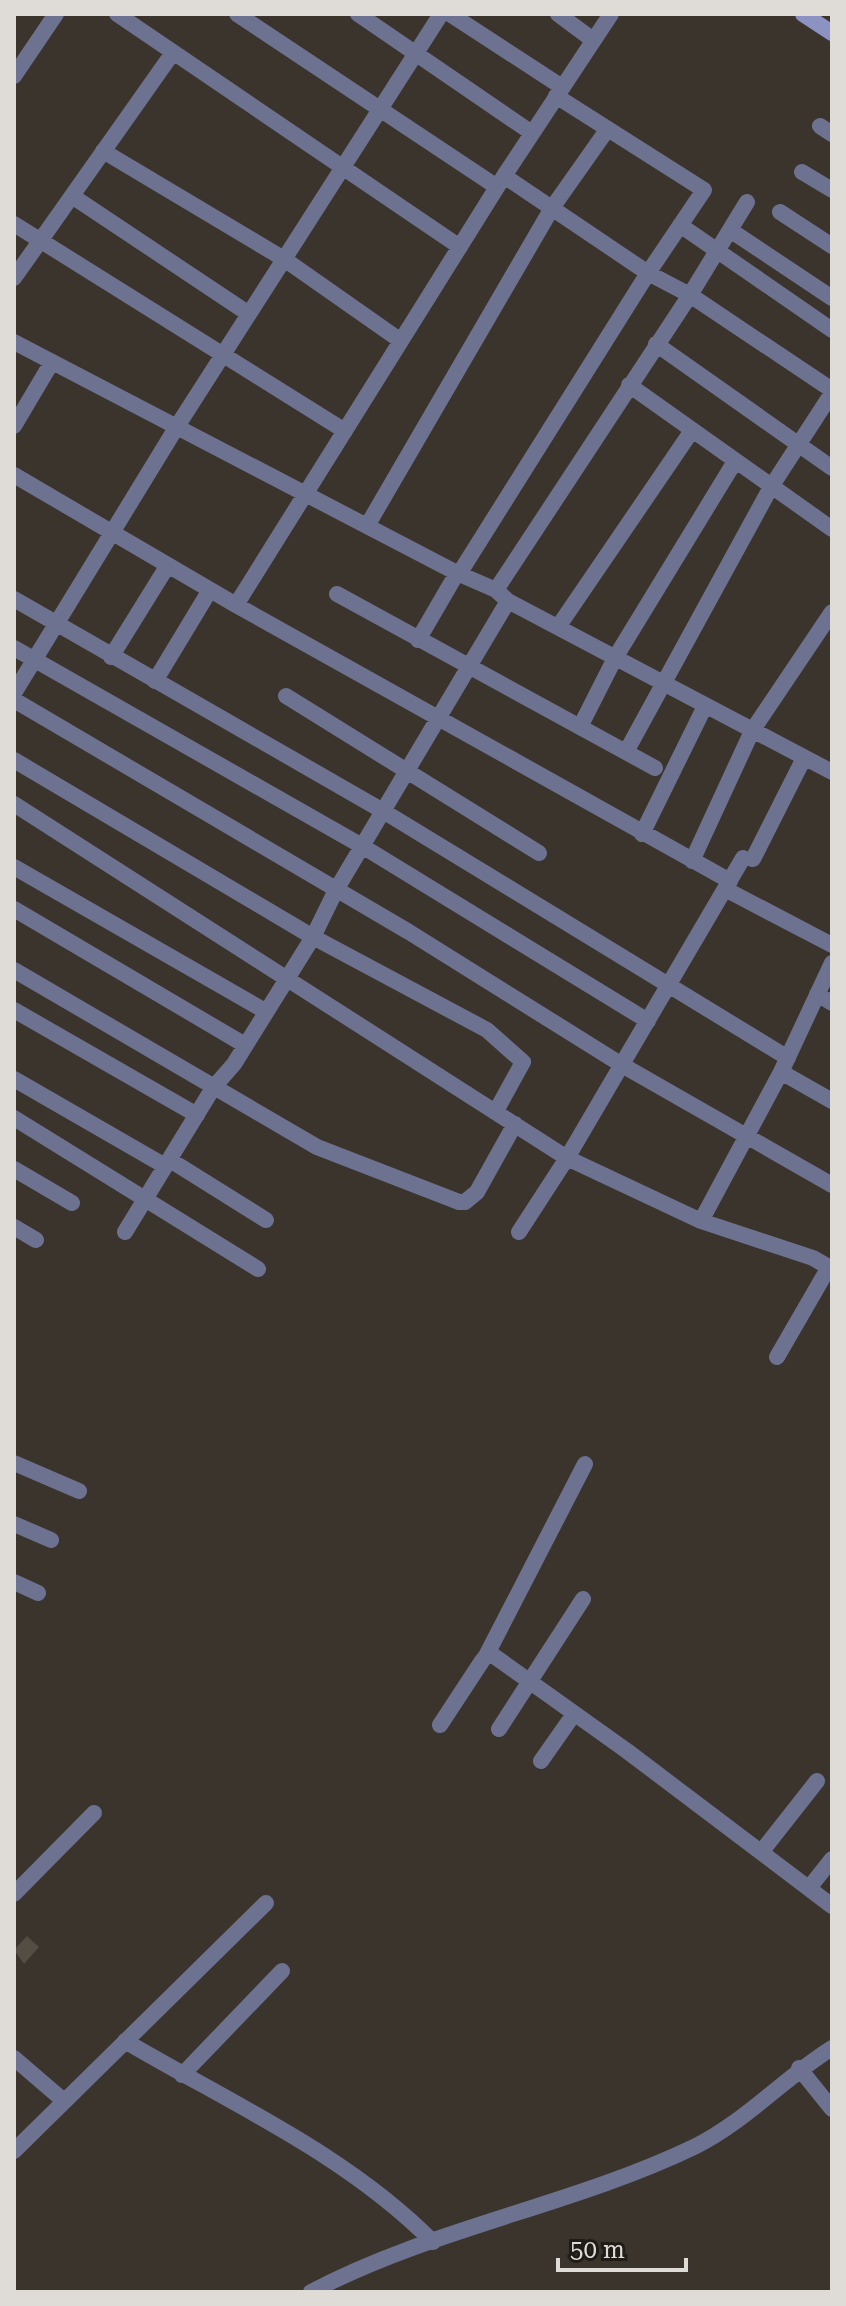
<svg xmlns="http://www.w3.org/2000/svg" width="846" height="2306" viewBox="0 0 846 2306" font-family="'Roboto Serif',serif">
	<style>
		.building { fill: #534d44 }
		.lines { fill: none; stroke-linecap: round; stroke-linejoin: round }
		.street { stroke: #6d7290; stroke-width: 16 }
		.secondary { stroke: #8c93c3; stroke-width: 16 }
	</style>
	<rect width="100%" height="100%" fill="#3a342c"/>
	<path class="building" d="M27,1936L39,1947L24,1964L14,1950Z"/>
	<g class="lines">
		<path class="street" d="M117,14L460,247
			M237,14L497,187
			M358,14L532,133
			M450,14L562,87
			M558,14L593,40
			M14,76L56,14
			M820,126L832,134
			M103,151L284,259L401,341
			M802,172L832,190
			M504,176L648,273L690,295L747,202
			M72,196L249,314
			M780,212L832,246
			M14,224L345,431
			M680,225L832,330
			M730,230L832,298
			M14,278L172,54
			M14,342L457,573L496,590L508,601L832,772
			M656,344L832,468
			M629,385L832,529
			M14,426L52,362
			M14,475L236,605L730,881
			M367,526L552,208L607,130
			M459,574L648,273L704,190L556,96
			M496,590L690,295L832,390
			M337,594L655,768
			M14,599L383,811L788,1058
			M236,605L504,176L611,14
			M558,627L691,432
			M418,640L457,573
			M14,648L362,846L648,1021
			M111,657L168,565
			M155,681L210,590
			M14,693L176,428L441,14
			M286,696L539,853
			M14,700L409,932L622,1065L832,1185
			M580,727L615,658L734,463
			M626,752L771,487L832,393
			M14,760L313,937L487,1030L523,1062L496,1111
			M14,804L567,1158L519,1232
			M642,834L705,706
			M743,858L567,1158L701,1221L813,1258L832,1269
			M753,859L804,758
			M692,861L752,731L832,612
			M14,867L265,1011
			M725,889L832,945
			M14,909L245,1045
			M14,970L317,1147L459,1202H465L477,1192L515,1124
			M817,994L832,1003
			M14,1010L197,1115
			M781,1072L832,1101
			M14,1079L165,1166
			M14,1118L258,1269
			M170,1160L266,1220
			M14,1169L72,1203
			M701,1221L781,1072L832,963
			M14,1227L36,1240
			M125,1232L213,1088L234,1064L313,937L336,890L508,601
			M777,1357L829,1267
			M14,1463L79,1491
			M14,1524L51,1540
			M14,1582L38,1593
			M486,1656L585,1464
			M440,1725L482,1661L486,1656H494L627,1751L832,1906
			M499,1729L583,1599
			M541,1761L574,1714
			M762,1851L817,1781
			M809,1888L832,1859
			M14,1894L94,1813
			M125,2041C230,2103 346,2154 433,2242
			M14,2058L64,2101
			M799,2068L832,2109
			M182,2075L282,1971
			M14,2151L266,1903
			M311,2292C432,2228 571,2206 694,2147C745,2122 784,2078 832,2048"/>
		<path class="secondary" d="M803,14L832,33"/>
	</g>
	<rect width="846" height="2306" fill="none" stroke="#dfdbd6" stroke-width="32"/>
	<path d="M558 2258v12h128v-12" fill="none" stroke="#dfdbd6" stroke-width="4"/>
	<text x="570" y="2258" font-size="24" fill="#dfdbd6" stroke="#1f1c18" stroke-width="6" paint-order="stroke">50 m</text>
</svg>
